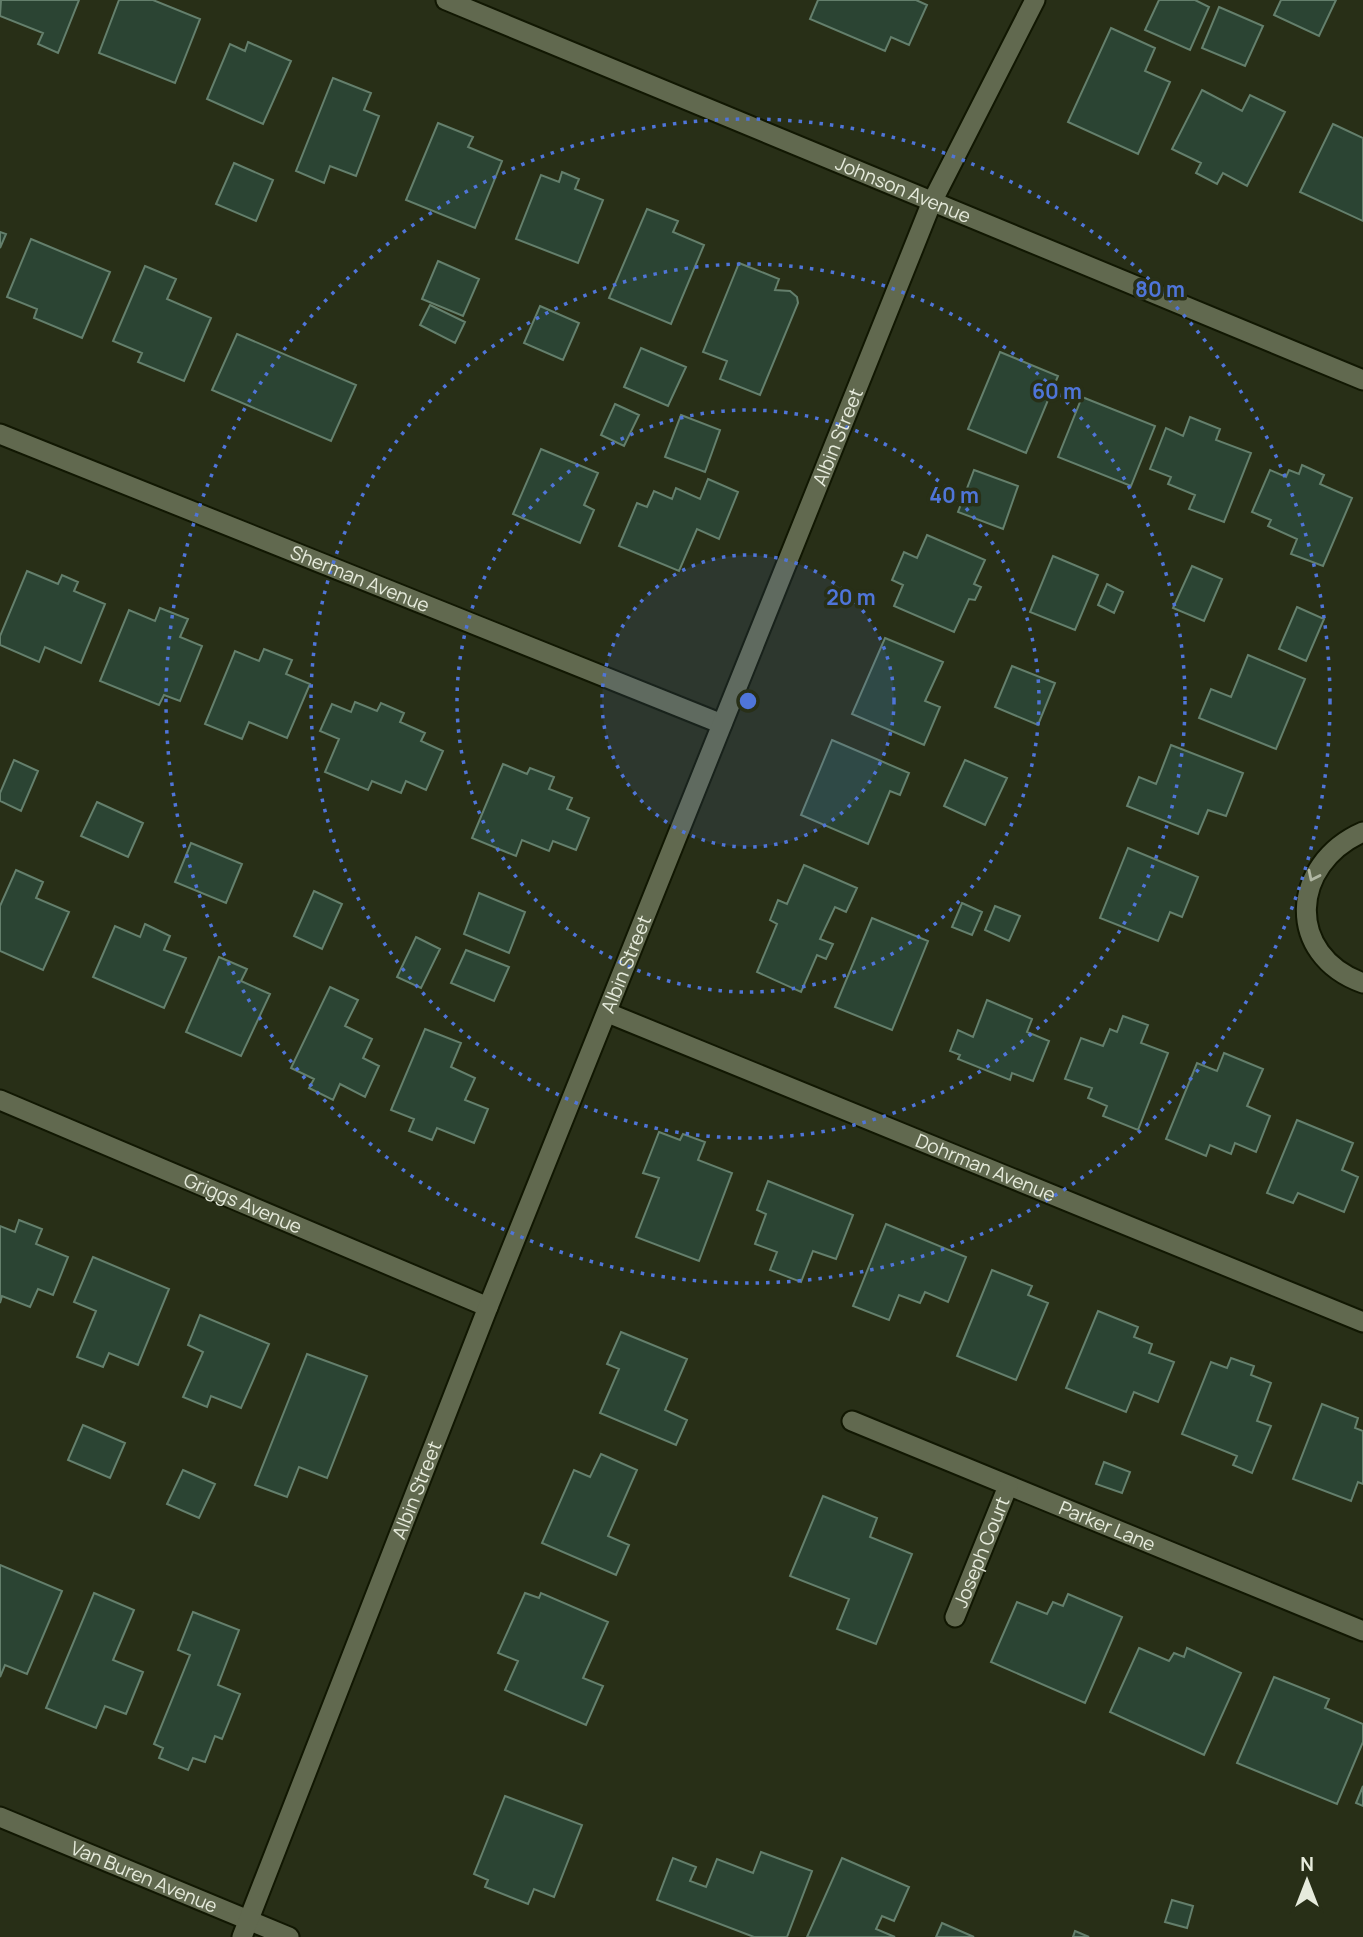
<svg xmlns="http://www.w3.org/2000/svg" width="1363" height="1937" viewBox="0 0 1363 1937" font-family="Manrope,sans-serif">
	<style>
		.building { fill: #2b4433; stroke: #647f6c; stroke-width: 2 }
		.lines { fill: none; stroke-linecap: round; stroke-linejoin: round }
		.minor-casing { stroke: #111702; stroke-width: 23 }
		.minor { stroke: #61694f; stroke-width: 19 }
		.oneway { stroke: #b1b7a4 }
		.ring { fill: none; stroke: #4f75d9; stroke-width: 3.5; stroke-dasharray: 3.5 7 }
		.labels { text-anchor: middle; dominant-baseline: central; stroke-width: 7; stroke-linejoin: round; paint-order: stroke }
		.street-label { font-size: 19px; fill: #e6ebdc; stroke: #282f17 }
		.centre { fill: #4f75d9; stroke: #282f17; stroke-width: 3.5 }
		.ring-label { font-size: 21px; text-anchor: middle; font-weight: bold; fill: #4f75d9; stroke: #282f17; stroke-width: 7; stroke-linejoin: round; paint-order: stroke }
	</style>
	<rect width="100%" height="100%" fill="#282f17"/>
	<path class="building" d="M1,0H79L58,53L38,44L43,33L0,16Z
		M119,0H153L200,19L175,83L99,53Z
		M818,0H916L927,5L909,45L891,37L885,51L810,19Z
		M1159,0H1195L1209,7L1190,50L1145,30Z
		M1281,0H1336L1319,36L1274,15Z
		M1219,7L1263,26L1245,66L1202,48Z
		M1111,28L1155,48L1145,71L1170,82L1138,154L1068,122Z
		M248,42L291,61L263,124L207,99L230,44L245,51Z
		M333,78L371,93L364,110L379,116L356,176L330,166L324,183L296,171Z
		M1202,90L1242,111L1250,95L1285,112L1247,186L1223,173L1217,184L1196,173L1201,163L1172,149Z
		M438,123L473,137L468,147L502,161L475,228L406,200Z
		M1333,124L1363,138V221L1300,192Z
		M234,163L273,180L256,221L216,204Z
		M562,172L579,179L575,189L603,200L578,263L516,239L541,175L559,182Z
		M647,209L678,221L673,232L704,245L671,324L609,298Z
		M0,232L6,234L0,248Z
		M31,239L110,272L82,338L34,318L37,309L7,297Z
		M438,261L479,279L463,316L422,299Z
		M739,263L779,279L775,290L790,291L797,297L798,303L760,395L720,379L727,361L703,352Z
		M145,266L176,279L167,299L211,318L184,381L138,362L142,353L113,341Z
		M430,305L465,322L455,343L420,325Z
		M540,306L579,323L563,360L524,343Z
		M237,334L356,385L331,441L212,390Z
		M641,348L686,367L668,406L624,387Z
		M1000,352L1058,376L1026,453L968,429Z
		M1082,397L1155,426L1131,486L1058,457Z
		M615,404L639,415L624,446L601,435Z
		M681,415L720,430L705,472L665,457Z
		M1190,417L1220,429L1216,440L1251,453L1224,522L1189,509L1195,495L1168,484L1171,477L1150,469L1166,428L1183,436Z
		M541,449L598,473L584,505L594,510L580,543L513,514Z
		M1302,465L1324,475L1320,484L1352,498L1323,566L1291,554L1297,539L1268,526L1271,520L1252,512L1270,470L1286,477L1289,470L1299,474Z
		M974,470L1018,486L1003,529L958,512Z
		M708,479L738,492L719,539L697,529L679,571L619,546L637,503L647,507L654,491L672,499L676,488L700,499Z
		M927,535L985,560L974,584L981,587L975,600L969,599L954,632L894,606L903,585L892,580L904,552L917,558Z
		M1053,556L1098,575L1075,630L1030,612Z
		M1192,566L1222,579L1204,621L1173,608Z
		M27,571L58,584L62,575L78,582L74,591L105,604L81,663L45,647L39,662L0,645V636Z
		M1107,584L1123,592L1114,613L1098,605Z
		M1297,607L1324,619L1306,661L1279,649Z
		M160,608L188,619L180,637L202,646L180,701L164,695L159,705L100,681L129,610L155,621Z
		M885,638L943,662L925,701L940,707L924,745L852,714Z
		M264,649L292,660L286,674L310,684L287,738L249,722L242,739L205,724L235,651L259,661Z
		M1248,655L1305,679L1276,749L1199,718L1211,689L1231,697Z
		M1012,666L1055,683L1038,725L995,707Z
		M355,702L377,711L381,703L404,713L400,722L425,733L421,741L443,751L426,790L406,781L401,793L372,781L368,790L325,772L339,739L320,731L332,704L351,712Z
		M832,740L909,773L900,795L890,791L868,844L801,815Z
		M1171,745L1243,773L1226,816L1208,810L1198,834L1127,806L1139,777L1156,784Z
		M14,760L38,771L21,811L0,801V793Z
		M965,760L1007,778L985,825L944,806Z
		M503,764L527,774L530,768L554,777L549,789L572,798L567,809L589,818L576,850L553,841L549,851L522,840L516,856L472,838Z
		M97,802L143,823L128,857L81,836Z
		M191,843L242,864L226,903L175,882Z
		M1128,848L1198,877L1182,917L1170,912L1158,941L1100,918Z
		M804,865L857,888L846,912L835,907L820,939L833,944L826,959L817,955L801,992L757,972L777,924L770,920L778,900L787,904Z
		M16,870L43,882L36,898L69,912L43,970L0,951V906Z
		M314,891L342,904L322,949L294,936Z
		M479,893L525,912L509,953L464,934Z
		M962,903L982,912L972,935L952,927Z
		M995,906L1020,916L1009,941L985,930Z
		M872,918L928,941L892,1030L835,1007Z
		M145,924L170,936L164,950L186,958L164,1008L93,977L115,926L140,937Z
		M416,937L440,949L421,988L397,977Z
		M466,950L509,967L494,1001L451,983Z
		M219,957L247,969L241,981L270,994L241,1056L186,1032Z
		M330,987L358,1000L345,1026L372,1039L363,1058L379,1066L365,1097L340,1084L333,1100L309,1088L314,1079L291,1068Z
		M987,1000L1032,1019L1027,1032L1049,1041L1033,1081L1012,1073L1010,1080L958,1059L960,1055L950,1051L958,1030L973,1037Z
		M1123,1016L1148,1025L1141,1043L1168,1053L1138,1130L1103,1116L1107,1106L1088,1098L1092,1088L1065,1079L1081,1038L1103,1046L1110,1029L1117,1032Z
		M425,1029L461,1043L451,1067L475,1078L465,1100L488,1109L474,1143L437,1128L432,1140L409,1131L414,1119L391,1110Z
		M1224,1053L1263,1069L1247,1106L1270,1116L1256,1152L1235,1143L1231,1154L1210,1145L1206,1156L1166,1139L1197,1063L1217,1071Z
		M1297,1120L1353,1143L1342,1170L1358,1177L1344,1212L1298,1193L1293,1203L1267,1193Z
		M659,1132L680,1140L683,1134L705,1142L698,1160L732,1173L699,1261L636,1237L659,1178L643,1173Z
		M768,1181L853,1215L836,1259L813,1251L801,1282L770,1270L777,1252L755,1244L766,1214L757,1210Z
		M19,1220L42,1229L36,1244L68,1257L53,1295L38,1289L30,1307L2,1296L0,1303V1226L15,1232Z
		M886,1224L966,1257L948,1302L925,1292L920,1303L899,1295L889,1320L853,1306Z
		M93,1257L169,1289L138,1365L109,1353L103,1367L77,1357L96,1311L74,1302Z
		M992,1270L1032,1286L1028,1295L1048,1303L1016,1380L957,1356Z
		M1098,1311L1138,1327L1134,1337L1152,1344L1149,1353L1174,1362L1158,1402L1134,1392L1126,1412L1066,1388Z
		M200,1315L269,1344L241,1408L211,1396L207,1407L183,1397L203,1352L188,1345Z
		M621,1332L687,1359L665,1410L687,1420L676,1445L600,1413L619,1369L607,1364Z
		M307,1354L367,1376L327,1478L299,1467L287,1497L255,1485Z
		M1231,1358L1254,1366L1251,1375L1271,1383L1257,1421L1271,1426L1252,1473L1233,1465L1237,1456L1182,1434L1211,1362L1227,1368Z
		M1322,1404L1358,1418L1355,1428L1363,1431V1484L1358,1482L1351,1501L1293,1479Z
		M83,1425L125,1443L110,1478L68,1460Z
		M601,1454L637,1470L608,1536L629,1545L616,1575L542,1543L574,1470L590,1477Z
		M1104,1462L1130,1472L1122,1493L1096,1484Z
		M183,1470L215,1484L199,1518L167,1504Z
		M823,1496L877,1518L870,1537L912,1554L876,1644L837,1629L849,1599L790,1576Z
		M0,1565L62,1591L27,1674L5,1665L0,1677Z
		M94,1593L134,1610L113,1660L143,1672L126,1714L105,1706L96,1728L46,1708Z
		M525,1593L539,1598L541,1593L608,1622L583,1678L603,1686L586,1725L505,1690L518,1661L498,1653Z
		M1068,1594L1122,1617L1085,1703L991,1662L1017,1602L1047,1614L1053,1602L1063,1606Z
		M193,1612L239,1630L218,1685L240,1694L222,1739L215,1736L205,1762L193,1758L188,1770L159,1758L163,1748L154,1744L190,1655L178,1650Z
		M1139,1648L1169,1661L1174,1653L1184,1657L1187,1648L1241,1673L1204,1755L1110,1712Z
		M1274,1677L1329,1699L1325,1708L1363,1724V1742L1337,1804L1237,1763Z
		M1363,1786V1806L1356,1803Z
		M505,1796L582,1825L554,1897L534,1889L528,1904L485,1887L488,1880L474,1874Z
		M761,1852L812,1871L787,1937H754L657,1900L673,1858L696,1867L690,1881L706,1887L717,1859L753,1873Z
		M842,1858L909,1887L894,1921L882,1916L876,1929L895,1937H807Z
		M1172,1900L1193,1906L1187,1928L1165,1922Z
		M942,1923L974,1937H936Z
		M1075,1931L1089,1937H1073Z"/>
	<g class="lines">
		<defs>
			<g id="minor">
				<path id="s1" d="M446,0L1363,380"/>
				<path id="s2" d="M0,434L722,724"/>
				<path d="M1363,832C1290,864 1285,955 1363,983"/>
				<path id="s3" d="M608,1013L1363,1322"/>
				<path id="s4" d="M0,1100L488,1307"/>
				<path id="s5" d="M852,1421L1363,1631"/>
				<path id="s6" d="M955,1617L1008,1486"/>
				<path id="s7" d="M0,1817L289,1937"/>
				<path id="s8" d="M242,1937L488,1307L915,244L931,204L1035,0"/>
			</g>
		</defs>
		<use href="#minor" class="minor-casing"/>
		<use href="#minor" class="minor"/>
	</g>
	<defs><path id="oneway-chevron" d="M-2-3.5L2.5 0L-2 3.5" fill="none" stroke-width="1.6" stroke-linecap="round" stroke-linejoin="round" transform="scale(1.75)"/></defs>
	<use class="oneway" href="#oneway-chevron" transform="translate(1313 876) rotate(116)"/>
	<circle cx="748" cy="701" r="146" fill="#4f75d9" fill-opacity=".12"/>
	<g class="ring">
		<circle cx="748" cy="701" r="146"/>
		<circle cx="748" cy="701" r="291"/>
		<circle cx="748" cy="701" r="437"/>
		<circle cx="748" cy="701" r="582"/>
	</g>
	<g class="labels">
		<g class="street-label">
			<text stroke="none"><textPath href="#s1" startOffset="495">Johnson Avenue</textPath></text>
			<text stroke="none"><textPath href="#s8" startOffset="1614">Albin Street</textPath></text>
			<text stroke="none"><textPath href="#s2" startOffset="388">Sherman Avenue</textPath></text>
			<text stroke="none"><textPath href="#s8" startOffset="1046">Albin Street</textPath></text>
			<text stroke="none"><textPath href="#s3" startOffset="408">Dohrman Avenue</textPath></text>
			<text stroke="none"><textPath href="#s4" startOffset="264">Griggs Avenue</textPath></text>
			<text stroke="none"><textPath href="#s8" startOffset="480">Albin Street</textPath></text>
			<text stroke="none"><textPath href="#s5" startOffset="276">Parker Lane</textPath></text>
			<text stroke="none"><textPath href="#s6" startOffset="70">Joseph Court</textPath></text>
			<text stroke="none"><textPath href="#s7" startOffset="156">Van Buren Avenue</textPath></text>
		</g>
	</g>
	<circle cx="748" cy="701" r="10" class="centre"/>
	<g class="ring-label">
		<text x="1160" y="297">80 m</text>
		<text x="1057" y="399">60 m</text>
		<text x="954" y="503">40 m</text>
		<text x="851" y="605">20 m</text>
	</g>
	<g transform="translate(1307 1881)" stroke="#282f17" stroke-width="5" paint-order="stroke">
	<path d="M0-5L12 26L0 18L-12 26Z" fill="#e6ebdc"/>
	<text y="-10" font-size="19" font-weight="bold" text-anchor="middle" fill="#e6ebdc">N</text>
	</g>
</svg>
